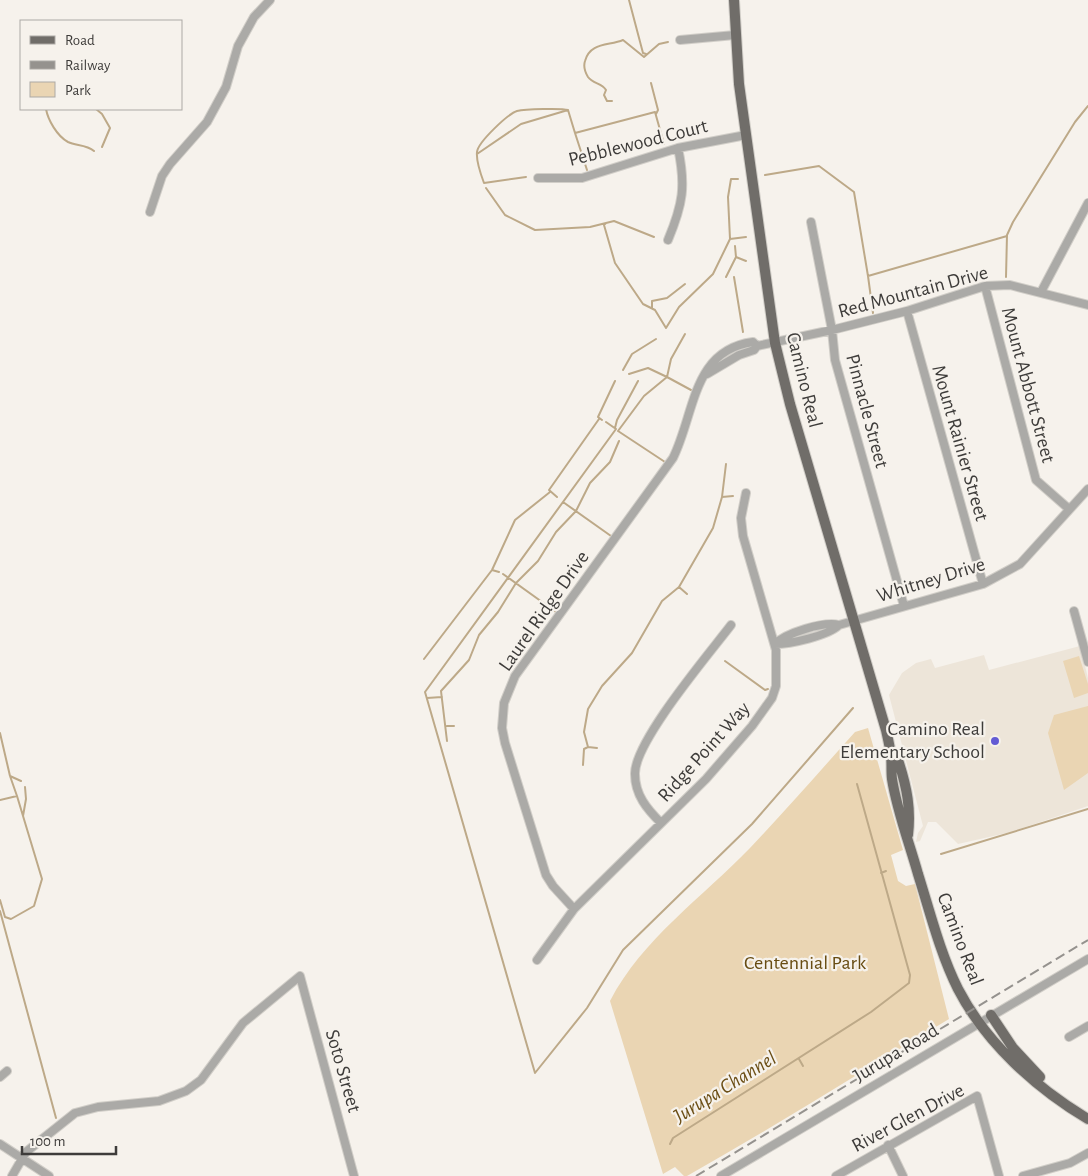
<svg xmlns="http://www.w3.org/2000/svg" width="1088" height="1176" viewBox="0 0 1088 1176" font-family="'Alegreya Sans',sans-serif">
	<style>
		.built { fill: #ede5d9 }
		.green { fill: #ead5b3 }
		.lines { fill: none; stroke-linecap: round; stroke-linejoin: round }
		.stream { stroke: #bda988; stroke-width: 2 }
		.minor-casing { stroke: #d1cec8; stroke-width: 10 }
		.major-casing { stroke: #d1cec8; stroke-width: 12 }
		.minor { stroke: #abaaa7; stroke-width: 8 }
		.major { stroke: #706d69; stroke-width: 10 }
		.rail { stroke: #95928e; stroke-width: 2; stroke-dasharray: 10 5; stroke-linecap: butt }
		.poi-dot { fill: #635bd4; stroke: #f6f2ec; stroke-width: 2 }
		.labels { text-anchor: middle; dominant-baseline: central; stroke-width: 4.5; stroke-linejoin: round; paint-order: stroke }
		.street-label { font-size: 20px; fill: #3e3c3a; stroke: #f6f2ec }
		.poi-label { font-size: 20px; fill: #3e3c3a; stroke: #f6f2ec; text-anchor: end }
		.park-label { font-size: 20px; fill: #684c12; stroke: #f6f2ec }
		.water-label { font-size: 21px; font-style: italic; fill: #6c4f16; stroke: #f6f2ec }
	</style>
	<rect width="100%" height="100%" fill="#f6f2ec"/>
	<path class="built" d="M1080,646L1088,678V806L1011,832L958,844L936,822H928L920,841L916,842L918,833L923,826L889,695L902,673L916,663L931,659L935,668L984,655L989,670Z"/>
	<path class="green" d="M1079,656L1088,684V693L1074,698L1063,661Z
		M1088,706V773L1064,790L1048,733L1054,715Z
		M868,728L903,850L891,855L898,881L906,886L915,884L949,1019C862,1071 776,1126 687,1176H684L675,1167L663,1174L610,1001C642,939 703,897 750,848C786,810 820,771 855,732Z"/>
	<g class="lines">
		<path class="stream" d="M629,0L643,53L646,54
			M651,83L658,110L656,114
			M612,101H607L604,95L606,90C602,83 593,84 588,77C585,72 583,67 585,61C590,42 609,46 623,40L644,57L659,44L668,42
			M46,109C48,120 57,136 68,142C76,146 86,144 94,151
			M96,109L102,114L110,128L102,147
			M575,133L587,170
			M477,154L521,124L568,110L575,133L655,112L664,144
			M765,175L819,166L854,192L868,276
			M526,177L484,183C481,175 476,161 477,152C478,142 508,114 517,111C525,109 562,108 568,110
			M486,188L505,215L535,230L590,227L614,221L654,237
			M606,223L604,225L615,263L643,304L655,310L666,328L679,307L713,274L730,239L728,197L731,179H738
			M730,239L746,237
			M735,246L736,257
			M726,277L736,257L746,261
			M734,277L743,332
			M1006,277L1007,235L1013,222L1075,122L1088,106
			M652,308V301L667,298L685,284
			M873,313L868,276L1007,236
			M685,334L671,359L667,377L691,390
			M623,370L632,354L656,339
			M629,374L648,368L667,377L644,396L618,431L665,462
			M602,420L598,417L615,381
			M606,422L616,429L425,692L535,1073L587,1008L623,950L752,824L853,708
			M615,428L617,420L638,381
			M726,464L722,497L733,496
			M557,497L549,490L599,419
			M563,502L611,536
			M492,570L499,572
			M503,574L556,612
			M679,587L687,594
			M424,659L492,570L515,520L550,492
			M725,661L765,690L768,689
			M427,698L442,697
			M447,726H454
			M0,733L10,776L17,796
			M447,741L441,691L469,660L479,635L498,612L516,583L538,561L556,532L576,511L590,483L610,462L619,441
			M588,747L597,748
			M583,765L584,749L588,747L584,732L588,709L602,686L632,653L662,601L679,587L713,528L722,497
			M10,776L21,781
			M0,800L17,796L42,879L34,906L11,919L5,917L0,900
			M23,816L26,799L25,787
			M941,854L1088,809
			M881,873L886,871
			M0,911L56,1118
			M799,1059L803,1066
			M670,1144L673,1138L871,1012L909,983L910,975L857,784"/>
		<defs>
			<path id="minor" d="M680,40L735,35
				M538,178H582L678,148L746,135
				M150,212L162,176L170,164L207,122L226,87L238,46L254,17L270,0
				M811,222L832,330L835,360L904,606
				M668,240C683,204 686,186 678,148
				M985,286L1036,480L1069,509
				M1041,292L1088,203
				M907,311L983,584
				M707,374L739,355L754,350L757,346L832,330L907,311L985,286L1010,285L1088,305
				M1074,611L1088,662
				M775,644C790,644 828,636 839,625L983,584L1020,564L1088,489
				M775,644C786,633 824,621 839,625
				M661,823C647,809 635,795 635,774C634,742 709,654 731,625
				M574,909L553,886L546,875L505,743L502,728L504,703L515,676L673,458C695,414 692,350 753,342L757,346
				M537,960L574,909L706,779L752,726L772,698L776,686V650L743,536L741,518L746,493
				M1069,1037L1088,1026
				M0,1077L7,1071
				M0,1144L49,1176
				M888,1145L903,1176
				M12,1176L26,1152L75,1113L98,1107L159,1101L186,1091L201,1080L243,1023L300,976L354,1176
				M721,1176L1088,959
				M836,1176L977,1096L999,1176
				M1023,1176L1070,1163L1088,1153"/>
			<path id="major" d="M734,0L739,84L775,343L790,404L886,730C888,739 890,747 891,756C892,763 891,771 892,779C897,811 909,842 918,874C930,912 940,953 958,989C986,1043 1036,1088 1088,1119
				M892,758L899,763C907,788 911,809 908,835
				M991,1015L1013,1048L1040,1077"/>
		</defs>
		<use href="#minor" class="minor-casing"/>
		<use href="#major" class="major-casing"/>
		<use href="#minor" class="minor"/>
		<use href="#major" class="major"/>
		<path class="rail" d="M696,1176L1088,940"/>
	</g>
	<circle class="poi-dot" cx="995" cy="741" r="5"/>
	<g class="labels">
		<g class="street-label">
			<text transform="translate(638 143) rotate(-14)">Pebblewood Court</text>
			<text transform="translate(913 292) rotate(-15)">Red Mountain Drive</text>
			<text transform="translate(804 380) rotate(76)">Camino Real</text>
			<text transform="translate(1028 385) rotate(75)">Mount Abbott Street</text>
			<text transform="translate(867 411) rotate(75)">Pinnacle Street</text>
			<text transform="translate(960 443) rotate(74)">Mount Rainier Street</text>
			<text transform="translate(931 580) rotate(-17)">Whitney Drive</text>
			<text transform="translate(544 611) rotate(-55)">Laurel Ridge Drive</text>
			<text transform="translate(704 752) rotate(-48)">Ridge Point Way</text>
			<text transform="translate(960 939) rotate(69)">Camino Real</text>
			<text transform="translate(896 1053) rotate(-31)">Jurupa Road</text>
			<text transform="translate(343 1071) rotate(74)">Soto Street</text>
			<text transform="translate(908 1118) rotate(-28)">River Glen Drive</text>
		</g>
		<g class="poi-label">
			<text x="985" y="729">Camino Real<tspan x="985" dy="23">Elementary School</tspan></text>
		</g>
		<g class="park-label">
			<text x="805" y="963">Centennial Park</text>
		</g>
		<g class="water-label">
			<text transform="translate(725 1087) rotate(-32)">Jurupa Channel</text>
		</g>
	</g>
	<rect x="20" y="20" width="162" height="90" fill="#f6f2ec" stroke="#aca9a5"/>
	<rect x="30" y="36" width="25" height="8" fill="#706d69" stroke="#aca9a5"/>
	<text x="65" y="45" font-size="15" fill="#3e3c3a">Road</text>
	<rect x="30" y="61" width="25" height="8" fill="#95928e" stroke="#aca9a5"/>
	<text x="65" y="70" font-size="15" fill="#3e3c3a">Railway</text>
	<rect x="30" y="82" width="25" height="15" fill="#ead5b3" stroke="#aca9a5"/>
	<text x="65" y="95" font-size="15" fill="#3e3c3a">Park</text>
	<path d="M22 1146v8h94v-8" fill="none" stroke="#3e3c3a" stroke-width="2.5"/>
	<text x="30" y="1146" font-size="15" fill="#3e3c3a" stroke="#f6f2ec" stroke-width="4" paint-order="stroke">100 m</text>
</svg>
